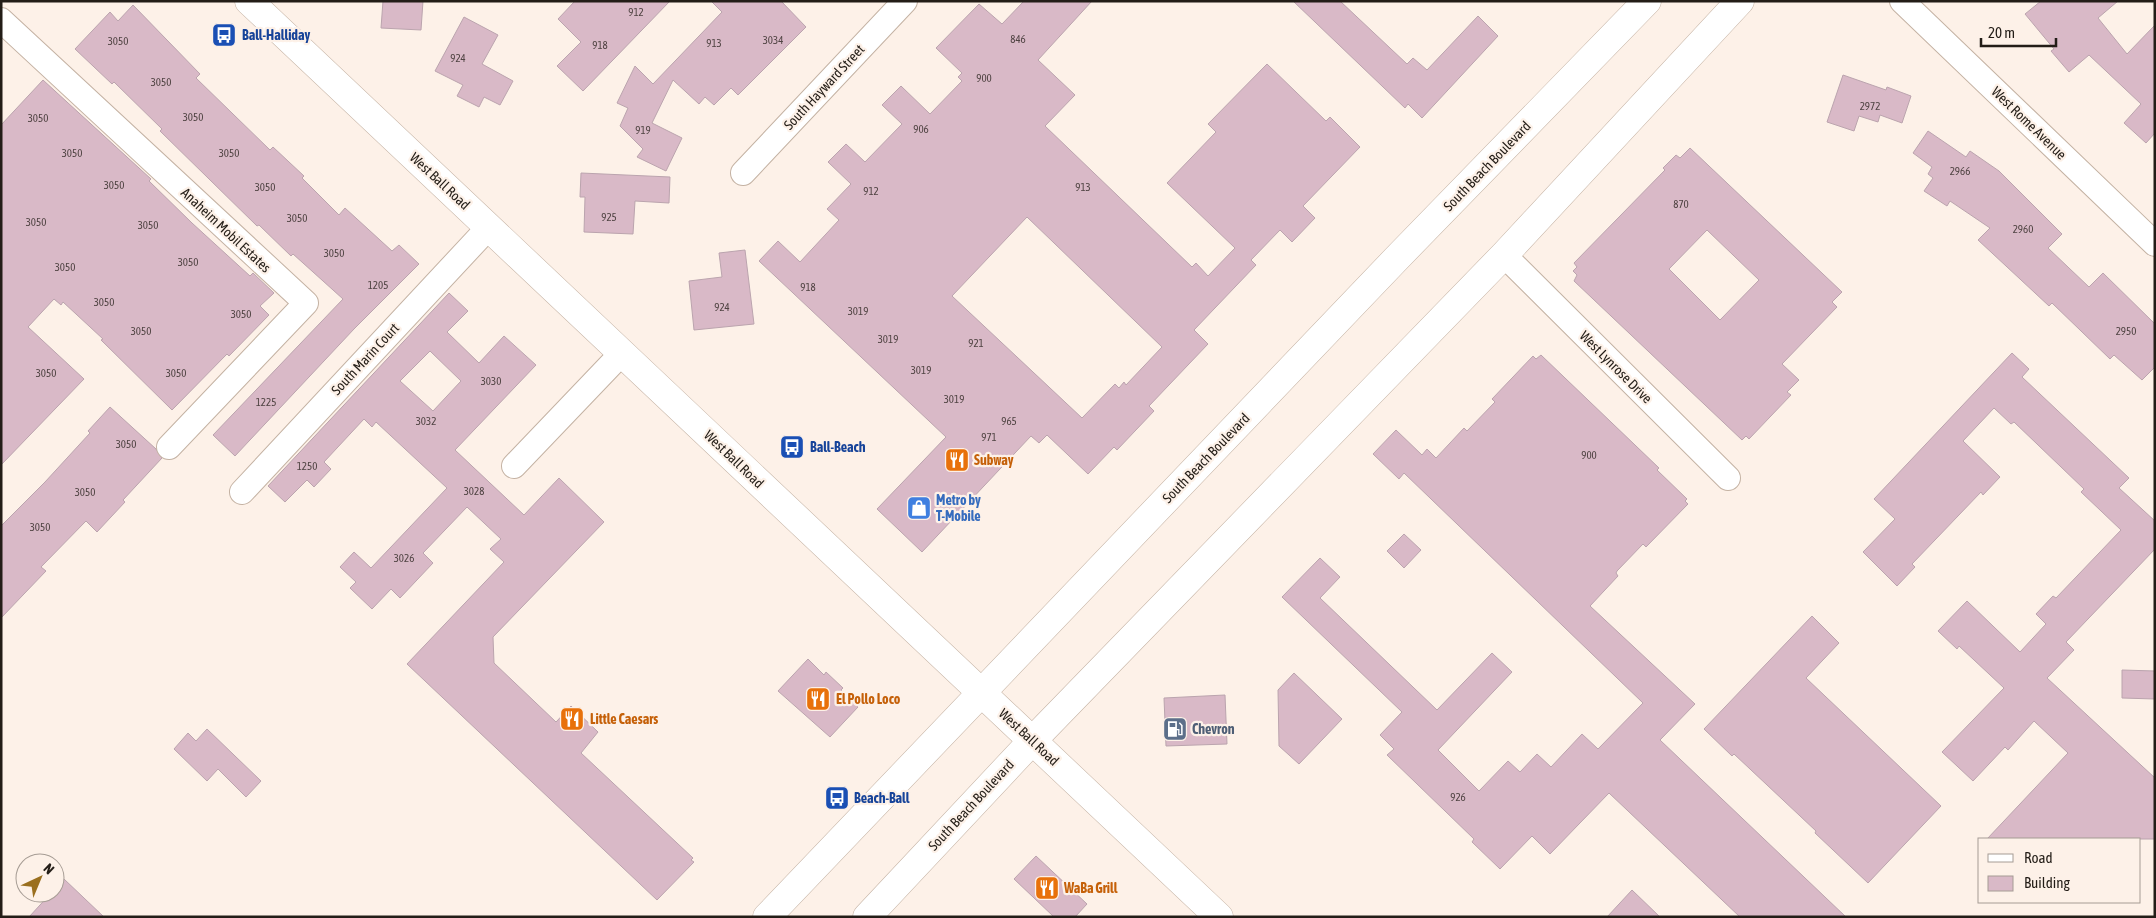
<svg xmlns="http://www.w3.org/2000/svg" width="2156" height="918" viewBox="0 0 2156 918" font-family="'Asap Condensed',sans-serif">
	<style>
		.building { fill: #d9b9c7; stroke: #bba4ae; fill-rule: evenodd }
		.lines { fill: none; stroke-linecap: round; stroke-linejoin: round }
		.minor-casing { stroke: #c4b2a3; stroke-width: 26 }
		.major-casing { stroke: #c4b2a3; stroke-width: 29 }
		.minor { stroke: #fff; stroke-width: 24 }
		.major { stroke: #fff; stroke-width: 28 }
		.labels { text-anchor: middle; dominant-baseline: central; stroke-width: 4.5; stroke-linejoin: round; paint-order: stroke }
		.number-label { font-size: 11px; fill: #504443 }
		.transit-label { font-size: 14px; font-weight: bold; fill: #164399; stroke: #fdf1e8; text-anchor: start }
		.street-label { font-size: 14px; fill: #231d17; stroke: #fdf1e8 }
		.food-label { font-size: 14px; font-weight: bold; fill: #c56008; stroke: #fdf1e8; text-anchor: start }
		.shop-label { font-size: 14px; font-weight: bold; fill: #366cbe; stroke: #fdf1e8; text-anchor: start }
		.service-label { font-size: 14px; font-weight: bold; fill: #4e5e75; stroke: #fdf1e8; text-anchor: start }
	</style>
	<rect width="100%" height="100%" fill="#fdf1e8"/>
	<path class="building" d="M383,1H423L421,30L381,28Z
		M575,1H670L583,91L557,66L581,42L558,19Z
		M711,1H781L806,27L738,95L731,88L714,105L705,97L699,104L673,80L652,123L682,138L666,171L637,157L643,149L620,126L628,108L617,103L635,66L653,84L722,12Z
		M1024,1H1092L1038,60L1075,95L1045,126L1192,267L1196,263L1208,276L1235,248L1167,183L1216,132L1208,124L1267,64L1326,121L1330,117L1360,147L1303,206L1315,218L1292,242L1280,230L1251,260L1256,265L1194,330L1208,344L1149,406L1154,411L1117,450L1114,447L1088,474L1047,435L1039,443L1031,436L922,552L877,509L946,437L759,261L778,241L800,262L839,220L827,209L851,184L828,162L846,144L865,162L902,124L882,105L901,86L930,114L962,81L958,77L962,73L936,48L979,4L1002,24ZM1027,217L1162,347L1126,385L1124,382L1119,388L1115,384L1082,418L952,296Z
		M1293,1H1340L1407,64L1413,58L1427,70L1478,16L1498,36L1422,118L1408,104L1405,108Z
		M2041,1H2118L2098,18L2127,54L2155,25V133L2146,143L2124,123L2141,104L2089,55L2069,72L2051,51L2054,49L2025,14Z
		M133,5L200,74L196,78L270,150L273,147L304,176L302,178L339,215L345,208L392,251L399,245L419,264L354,329L235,456L213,435L343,299L293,254L291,256L259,225L257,226L160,131L162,129L114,82L112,84L75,49L110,12L118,21Z
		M464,17L498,35L482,64L513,81L500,105L484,97L479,107L457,96L463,85L435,71Z
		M1843,75L1886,90L1887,87L1911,96L1902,123L1880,115L1878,122L1859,116L1854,131L1827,122Z
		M43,80L151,179L149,181L192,223L250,276L253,273L274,293L260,306L269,315L229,356L227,354L172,410L101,340L103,339L63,302L61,305L54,299L28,327L84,379L1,465V125Z
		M1928,131L1966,157L1970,151L1999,171L2062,234L2048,248L2089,287L2103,273L2155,324V367L2142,380L2114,355L2110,359L2052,303L2049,306L1978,240L1990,228L1950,201L1947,206L1924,191L1933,178L1928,174L1932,167L1913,153Z
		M1690,148L1842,292L1832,302L1837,307L1782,364L1799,380L1787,392L1791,395L1749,439L1746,436L1742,440L1574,281L1577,275L1573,271L1577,267L1574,263L1665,170L1663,168L1676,155L1680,158ZM1707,230L1759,280L1720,320L1669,269Z
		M581,173L670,177L669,203L635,201L633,234L584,232L585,197H580Z
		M745,250L754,324L694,330L689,281L722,277L719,253Z
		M449,293L468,311L447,332L479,363L504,336L536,365L455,450L524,515L559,478L604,522L493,637L494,663L556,722L571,706L598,732L581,753L693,858L691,860L694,862L657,900L407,664L504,562L490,549L501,539L467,507L423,553L433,563L400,598L391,589L372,609L350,588L356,582L340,567L354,552L371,568L447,488L376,422L372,427L364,419L324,462L331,469L314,487L307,480L285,502L268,486ZM430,351L461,381L433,411L400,381Z
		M2012,353L2029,369L2022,377L2129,478L2119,488L2155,521V549L2066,642L2074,650L2047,678L2155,778V839H1987L2068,753L2034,721L2008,750L2005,747L1973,781L1942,752L2004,688L1959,646L1957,649L1938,631L1967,601L2020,652L2046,624L2036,614L2053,596L2056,598L2121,530L2081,492L2084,489L2014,422L2011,424L1994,408L1963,441L2000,477L1983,495L1981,492L1912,564L1915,567L1897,586L1863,552L1895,519L1874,499Z
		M1541,355L1659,468L1657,470L1687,499L1685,501L1688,504L1646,547L1643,544L1617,571L1616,573L1618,576L1590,606L1695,704L1660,740L1846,917H1740L1609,793L1550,854L1532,836L1500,869L1472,842L1474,839L1387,755L1394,749L1380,735L1402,712L1282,597L1320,558L1340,577L1320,598L1437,710L1492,653L1512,672L1438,750L1479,791L1508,761L1520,772L1537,754L1551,767L1582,734L1598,749L1643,703L1404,473L1399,479L1373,454L1396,430L1422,455L1427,449L1436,458L1464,428L1467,431L1495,402L1492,399L1533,356L1536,359Z
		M110,407L156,449L162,458L123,500L125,502L97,532L86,521L41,567L46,571L1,618V526L45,482L90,433L88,431Z
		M1404,534L1421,550L1404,568L1387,551Z
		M1812,616L1839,643L1806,678L1941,806L1868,883L1815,833L1816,831L1734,754L1732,756L1704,729Z
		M808,659L824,675L826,672L843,688L841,690L858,707L830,737L778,691Z
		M2122,670L2155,671V699L2122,698Z
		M1294,673L1342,719L1299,764L1279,746L1278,690Z
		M1225,695L1227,744L1166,746L1164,698Z
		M207,729L261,781L246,797L218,769L207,781L174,749L188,733L196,741Z
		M1036,856L1087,904L1075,917H1054L1014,879Z
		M64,879L104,917H29L51,893H55V889Z
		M1632,890L1660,917H1607Z"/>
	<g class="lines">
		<defs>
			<path id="minor" d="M1902,1L2155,244
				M1,20L306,303L169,447
				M743,173L905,1
				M1504,255L1728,478
				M514,466L622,353
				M242,492L489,227"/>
			<path id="major" d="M249,1L1219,917
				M767,917L1396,259L1647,1
				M867,917L1032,741L1504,255L1740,1"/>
		</defs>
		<use href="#minor" class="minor-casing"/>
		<use href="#major" class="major-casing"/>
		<use href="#minor" class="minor"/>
		<use href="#major" class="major"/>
	</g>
	<defs>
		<symbol id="bus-square" viewBox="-11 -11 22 22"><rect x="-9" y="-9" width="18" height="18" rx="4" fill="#1a4fb4" stroke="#fdf1e8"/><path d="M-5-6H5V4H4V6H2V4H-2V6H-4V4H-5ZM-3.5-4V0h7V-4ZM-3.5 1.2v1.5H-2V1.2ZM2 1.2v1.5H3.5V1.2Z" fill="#fff"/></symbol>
		<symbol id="restaurant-square" viewBox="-11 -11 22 22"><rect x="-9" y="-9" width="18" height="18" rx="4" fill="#e8710a" stroke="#fdf1e8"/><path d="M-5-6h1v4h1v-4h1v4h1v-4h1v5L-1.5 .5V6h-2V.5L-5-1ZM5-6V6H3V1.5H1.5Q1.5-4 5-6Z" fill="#fff"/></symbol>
		<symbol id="shop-square" viewBox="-11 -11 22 22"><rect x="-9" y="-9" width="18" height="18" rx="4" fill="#3f7fe0" stroke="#fdf1e8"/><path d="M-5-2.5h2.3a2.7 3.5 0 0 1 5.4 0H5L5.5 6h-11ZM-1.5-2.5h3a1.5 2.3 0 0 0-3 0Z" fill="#fff"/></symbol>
		<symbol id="fuel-square" viewBox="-11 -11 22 22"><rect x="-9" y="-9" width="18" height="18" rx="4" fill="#5c6f8a" stroke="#fdf1e8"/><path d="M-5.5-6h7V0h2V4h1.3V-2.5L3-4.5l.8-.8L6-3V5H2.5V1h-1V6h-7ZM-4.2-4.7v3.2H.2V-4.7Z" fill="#fff"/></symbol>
	</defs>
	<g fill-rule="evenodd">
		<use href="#bus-square" x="210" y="21" width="28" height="28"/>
		<use href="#bus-square" x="778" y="433" width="28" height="28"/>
		<use href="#restaurant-square" x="943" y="446" width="28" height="28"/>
		<use href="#shop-square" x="905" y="494" width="28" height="28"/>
		<use href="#restaurant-square" x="804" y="685" width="28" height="28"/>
		<use href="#restaurant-square" x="558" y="705" width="28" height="28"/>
		<use href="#fuel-square" x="1161" y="715" width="28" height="28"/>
		<use href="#bus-square" x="823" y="784" width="28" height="28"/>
		<use href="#restaurant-square" x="1033" y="874" width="28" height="28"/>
	</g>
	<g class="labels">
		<g class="number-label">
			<text x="636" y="12">912</text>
			<text x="1018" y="39">846</text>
			<text x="773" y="40">3034</text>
			<text x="118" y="41">3050</text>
			<text x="714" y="43">913</text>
			<text x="600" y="45">918</text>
			<text x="458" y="58">924</text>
			<text x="984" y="78">900</text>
			<text x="161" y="82">3050</text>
			<text x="1870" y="106">2972</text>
			<text x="193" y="117">3050</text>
			<text x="38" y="118">3050</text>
			<text x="921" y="129">906</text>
			<text x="643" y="130">919</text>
			<text x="72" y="153">3050</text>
			<text x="229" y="153">3050</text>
			<text x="1960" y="171">2966</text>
			<text x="114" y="185">3050</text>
			<text x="265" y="187">3050</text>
			<text x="1083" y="187">913</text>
			<text x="871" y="191">912</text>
			<text x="1681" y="204">870</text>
			<text x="609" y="217">925</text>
			<text x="297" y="218">3050</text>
			<text x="36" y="222">3050</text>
			<text x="148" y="225">3050</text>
			<text x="2023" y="229">2960</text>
			<text x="334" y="253">3050</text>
			<text x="188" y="262">3050</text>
			<text x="65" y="267">3050</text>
			<text x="378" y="285">1205</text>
			<text x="808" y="287">918</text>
			<text x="104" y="302">3050</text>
			<text x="722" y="307">924</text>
			<text x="858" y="311">3019</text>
			<text x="241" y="314">3050</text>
			<text x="141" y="331">3050</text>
			<text x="2126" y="331">2950</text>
			<text x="888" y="339">3019</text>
			<text x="976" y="343">921</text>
			<text x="921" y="370">3019</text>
			<text x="46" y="373">3050</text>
			<text x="176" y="373">3050</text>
			<text x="491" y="381">3030</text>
			<text x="954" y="399">3019</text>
			<text x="266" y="402">1225</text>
			<text x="426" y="421">3032</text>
			<text x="1009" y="421">965</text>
			<text x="989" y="437">971</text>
			<text x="126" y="444">3050</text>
			<text x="1589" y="455">900</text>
			<text x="307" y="466">1250</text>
			<text x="474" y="491">3028</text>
			<text x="85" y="492">3050</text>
			<text x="40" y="527">3050</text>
			<text x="404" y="558">3026</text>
			<text x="1458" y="797">926</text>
		</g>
		<g class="transit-label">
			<text x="242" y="35">Ball-Halliday</text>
			<text x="810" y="447">Ball-Beach</text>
			<text x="854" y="798">Beach-Ball</text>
		</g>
		<g class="street-label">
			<text transform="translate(824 87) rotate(-47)">South Hayward Street</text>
			<text transform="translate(2029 123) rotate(44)">West Rome Avenue</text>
			<text transform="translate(1487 166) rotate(-46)">South Beach Boulevard</text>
			<text transform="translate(440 181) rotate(43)">West Ball Road</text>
			<text transform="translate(226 230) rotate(43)">Anaheim Mobil Estates</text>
			<text transform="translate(365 359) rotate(-47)">South Marin Court</text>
			<text transform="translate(1616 367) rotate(45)">West Lynrose Drive</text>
			<text transform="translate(1206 458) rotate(-46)">South Beach Boulevard</text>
			<text transform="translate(734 459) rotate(44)">West Ball Road</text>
			<text transform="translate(1029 737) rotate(43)">West Ball Road</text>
			<text transform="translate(971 805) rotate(-47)">South Beach Boulevard</text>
		</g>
		<g class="food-label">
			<text x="974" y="460">Subway</text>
			<text x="836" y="699">El Pollo Loco</text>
			<text x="590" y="719">Little Caesars</text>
			<text x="1064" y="888">WaBa Grill</text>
		</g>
		<g class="shop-label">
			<text x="936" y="500">Metro by<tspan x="936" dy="16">T-Mobile</tspan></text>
		</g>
		<g class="service-label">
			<text x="1192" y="729">Chevron</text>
		</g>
	</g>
	<rect width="2156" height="918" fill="none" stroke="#231d17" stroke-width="5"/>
	<rect x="1978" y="838" width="162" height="65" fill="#fdf1e8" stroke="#a69c94"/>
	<rect x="1988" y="854" width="25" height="8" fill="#ffffff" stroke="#a69c94"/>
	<text x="2024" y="863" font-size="15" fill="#231d17">Road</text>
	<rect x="1988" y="876" width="25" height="15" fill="#d9b9c7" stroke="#a69c94"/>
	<text x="2024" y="888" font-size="15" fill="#231d17">Building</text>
	<g transform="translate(40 878) rotate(44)"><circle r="24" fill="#fdf1e8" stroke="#a69c94"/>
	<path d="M0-4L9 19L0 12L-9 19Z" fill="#9a6f1e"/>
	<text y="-8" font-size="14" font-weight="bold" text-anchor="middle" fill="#231d17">N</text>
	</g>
	<path d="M1981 38v8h75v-8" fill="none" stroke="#231d17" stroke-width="2.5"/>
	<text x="1988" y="38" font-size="15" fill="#231d17" stroke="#fdf1e8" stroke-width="4" paint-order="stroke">20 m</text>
</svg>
